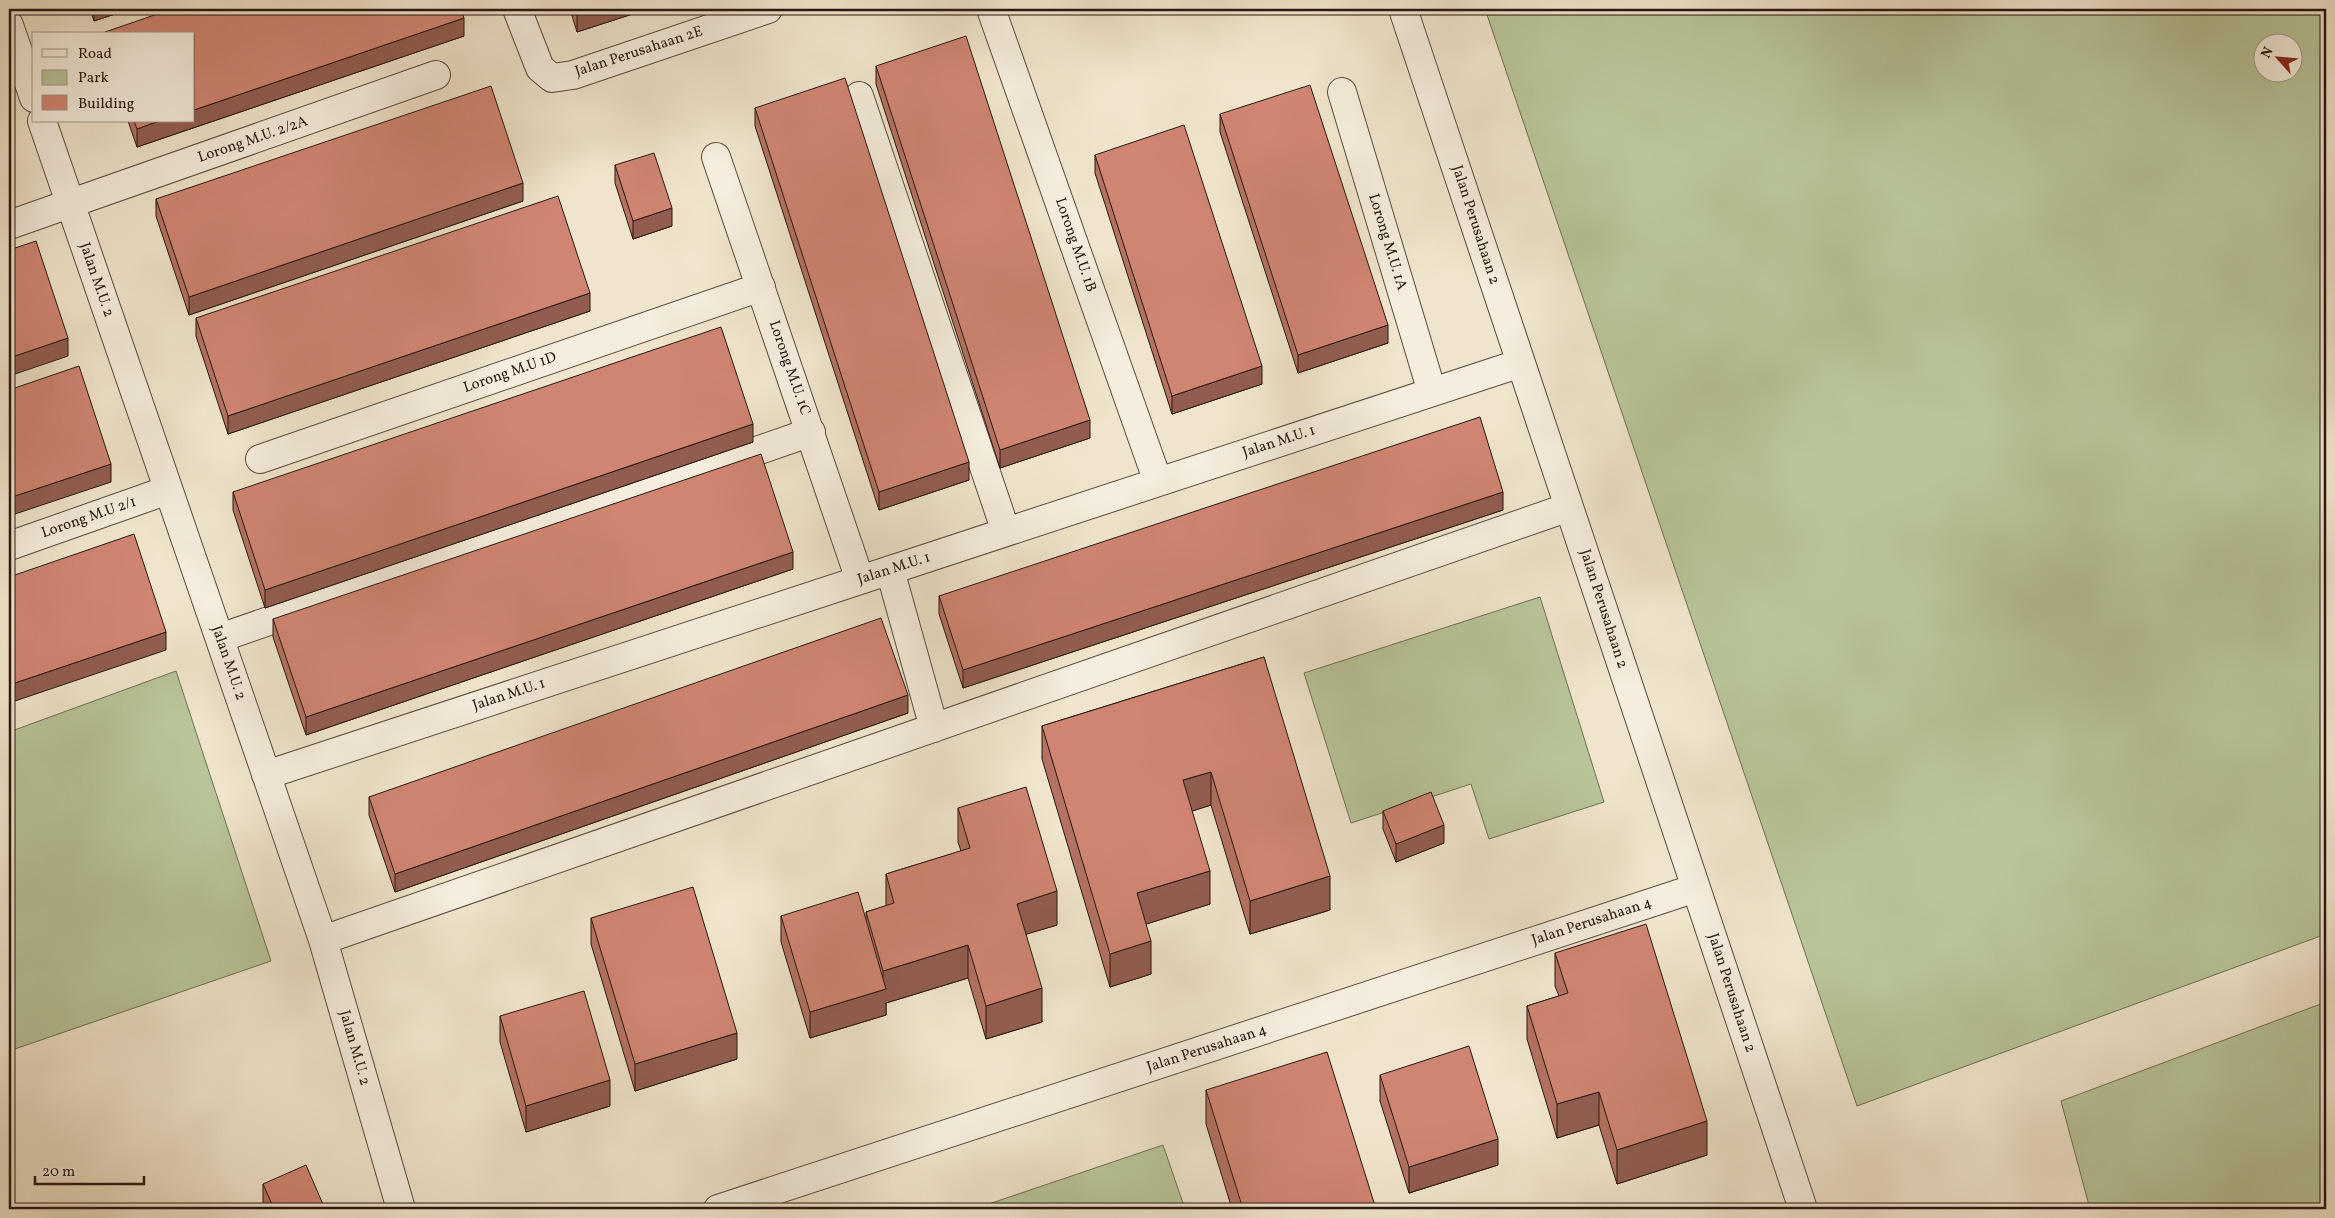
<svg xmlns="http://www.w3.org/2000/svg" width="2335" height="1218" viewBox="0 0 2335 1218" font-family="Vollkorn,serif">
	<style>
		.green { fill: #b8c599; stroke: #706e55; fill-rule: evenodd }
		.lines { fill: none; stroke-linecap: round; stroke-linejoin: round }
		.minor-casing { stroke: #5a4a40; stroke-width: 30 }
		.minor { stroke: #f5eede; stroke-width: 28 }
		.wall { fill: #b37262; stroke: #281711 }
		.shaded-wall { fill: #925d50; stroke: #281711 }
		.building { fill: #d08572; stroke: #281711 }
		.labels { text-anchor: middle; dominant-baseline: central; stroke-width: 5; stroke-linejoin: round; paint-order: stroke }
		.street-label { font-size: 15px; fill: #281711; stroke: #f5eede }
	</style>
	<rect width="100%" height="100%" fill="#f0e5cc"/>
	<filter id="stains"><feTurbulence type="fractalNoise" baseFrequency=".004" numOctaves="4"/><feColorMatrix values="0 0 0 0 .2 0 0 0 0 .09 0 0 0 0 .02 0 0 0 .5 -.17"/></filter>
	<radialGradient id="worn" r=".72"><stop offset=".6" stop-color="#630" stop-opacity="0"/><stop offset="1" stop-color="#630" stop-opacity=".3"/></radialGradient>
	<path class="green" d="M1485,9H2320L2326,28V934L1857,1106ZM2262,42H2292V72H2262Z
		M1540,597L1604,802L1489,839L1471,784L1351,823L1304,673Z
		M176,671L271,961L9,1051V732Z
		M2326,1002V1209H2090L2061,1101Z
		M1163,1145L1185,1209H974Z"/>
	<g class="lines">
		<defs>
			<path id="minor" d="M517,9L540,68L552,78L573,75L768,9
				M991,9L1158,482
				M1403,9L1803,1209
				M9,25L34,98
				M1342,92L1432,392
				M859,96L1006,532
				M42,121L323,940L401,1209
				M716,157L860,580
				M9,225L436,75
				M260,459L761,287
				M9,546L168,490
				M890,570L934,728
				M220,638L811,432
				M266,775L1521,363
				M323,940L1569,507
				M718,1209L1696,888"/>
		</defs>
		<use href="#minor" class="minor-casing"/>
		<use href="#minor" class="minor"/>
	</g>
	<path class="wall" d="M90,9H130L94,21Z
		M570,9H648L577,32Z
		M105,32L464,36L137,147L128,121H194V34H105Z
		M876,66L1090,438L1000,468L876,84Z
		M755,108L969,480L879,510L755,126Z
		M1220,114L1388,343L1298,373L1220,132Z
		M1095,155L1262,384L1172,414L1095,173Z
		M615,165L672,226L633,239L615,183Z
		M156,199L523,201L189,315L156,216Z
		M590,311L228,434L196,336V318Z
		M753,442L265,608L233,510V492Z
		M1503,510L963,688L939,614V596Z
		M793,569L306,735L273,637V619Z
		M1264,657L1330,910L1250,934L1211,805L1192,811L1210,904L1146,924L1151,974L1110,987L1042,759V726Z
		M908,713L395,892L369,815V797Z
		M958,808L1057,925L1026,934L1042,1022L986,1039L968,978L886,1003V1015L810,1038L781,942V916L866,919V912L886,906V874L961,851L958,842Z
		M1383,811L1444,843L1396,862L1383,829Z
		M591,918L737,1059L635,1091L591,944Z
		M1555,953L1707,1155L1617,1184L1599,1125L1557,1138L1527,1039V1006L1559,996L1555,986Z
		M500,1016L610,1106L526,1132L500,1042Z
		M1380,1075L1498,1165L1409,1193L1380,1101Z
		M1206,1090L1376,1209H1232L1206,1124Z
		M263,1184L325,1209H266L263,1202Z"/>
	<path class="shaded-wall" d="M94,9H130L94,21Z
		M577,9H648L577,32Z
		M464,18V36L137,147V129L159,121H194V110Z
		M9,174H10V192H9Z
		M523,183V201L189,315V297Z
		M672,208V226L633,239V221Z
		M590,293V311L228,434V416Z
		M1388,325V343L1298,373V355Z
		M68,338V356L9,376V358Z
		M1262,366V384L1172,414V396Z
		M1090,420V438L1000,468V450Z
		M753,424V442L265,608V590Z
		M969,462V480L879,510V492Z
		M111,464V482L9,516V498Z
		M1503,492V510L963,688V670Z
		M793,552V569L306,735V717Z
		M166,632V650L9,703V685Z
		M908,695V713L395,892V874Z
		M1211,772V805L1183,814V780Z
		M1444,825V843L1396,862V844Z
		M1210,871V904L1137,927V893Z
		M1330,876V910L1250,934V901Z
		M1057,891V925L1017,937V904Z
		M1151,941V974L1110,987V954Z
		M968,945V978L886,1003V1015L810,1038V1012L883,990V971Z
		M1042,988V1022L986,1039V1006Z
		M737,1033V1059L635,1091V1064Z
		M610,1080V1106L526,1132V1106Z
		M1599,1092V1125L1557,1138V1104Z
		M1707,1121V1155L1617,1184V1150Z
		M1498,1139V1165L1409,1193V1167Z"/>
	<path class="building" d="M172,9H461L464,18L194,110V34H105V32Z
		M966,36L1090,420L1000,450L876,66Z
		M845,78L969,462L879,492L755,108Z
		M1310,85L1388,325L1298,355L1220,114Z
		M491,86L523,183L189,297L156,199Z
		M134,121H159L137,129Z
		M1184,125L1262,366L1172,396L1095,155Z
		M654,153L672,208L633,221L615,165Z
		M558,196L590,293L228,416L196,318Z
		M36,241L68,338L9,358V250Z
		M721,327L753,424L265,590L233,492Z
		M79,366L111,464L9,498V390Z
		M1480,417L1503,492L963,670L939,596Z
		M761,454L793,552L306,717L273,619Z
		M134,534L166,632L9,685V577Z
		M881,618L908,695L395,874L369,797Z
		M1264,657L1330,876L1250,901L1211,772L1183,780L1210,871L1137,893L1151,941L1110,954L1042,726Z
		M1026,787L1057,891L1017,904L1042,988L986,1006L968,945L883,971L866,912L894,903L886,874L970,848L958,808Z
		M1431,792L1444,825L1396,844L1383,811Z
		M693,887L737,1033L635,1064L591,918Z
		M858,892L886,989L810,1012L781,916Z
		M1646,924L1707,1121L1617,1150L1599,1092L1557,1104L1527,1006L1568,993L1555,953Z
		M584,991L610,1080L526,1106L500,1016Z
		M1469,1046L1498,1139L1409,1167L1380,1075Z
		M1327,1052L1376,1209H1243L1206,1090Z
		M306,1165L325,1209H274L263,1184Z"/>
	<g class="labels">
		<g class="street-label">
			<text transform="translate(639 52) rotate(-18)">Jalan Perusahaan 2E</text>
			<text transform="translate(253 140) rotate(-19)">Lorong M.U. 2/2A</text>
			<text transform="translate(1475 225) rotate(72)">Jalan Perusahaan 2</text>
			<text transform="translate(1387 242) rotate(73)">Lorong M.U. 1A</text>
			<text transform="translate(1075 245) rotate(71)">Lorong M.U. 1B</text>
			<text transform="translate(96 280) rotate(71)">Jalan M.U. 2</text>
			<text transform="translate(789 368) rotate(71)">Lorong M.U. 1C</text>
			<text transform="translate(510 373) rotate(-19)">Lorong M.U 1D</text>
			<text transform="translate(1279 442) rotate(-18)">Jalan M.U. 1</text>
			<text transform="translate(89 518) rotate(-19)">Lorong M.U 2/1</text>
			<text transform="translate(894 569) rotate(-18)">Jalan M.U. 1</text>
			<text transform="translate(1603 609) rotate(72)">Jalan Perusahaan 2</text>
			<text transform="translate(228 663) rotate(71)">Jalan M.U. 2</text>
			<text transform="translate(509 695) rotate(-18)">Jalan M.U. 1</text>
			<text transform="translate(1592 922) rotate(-18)">Jalan Perusahaan 4</text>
			<text transform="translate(1731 993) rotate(72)">Jalan Perusahaan 2</text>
			<text transform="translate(354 1048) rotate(74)">Jalan M.U. 2</text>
			<text transform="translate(1207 1049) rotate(-18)">Jalan Perusahaan 4</text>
		</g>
	</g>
	<rect width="2335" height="1218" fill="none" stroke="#f0e5cc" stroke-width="30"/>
	<rect x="10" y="10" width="2315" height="1198" fill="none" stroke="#281711" stroke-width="2.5"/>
	<rect x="15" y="15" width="2305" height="1188" fill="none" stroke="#281711"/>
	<rect x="32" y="32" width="162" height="90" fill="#f5eede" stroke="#a3988c"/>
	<rect x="42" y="49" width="25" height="8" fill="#f5eede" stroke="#a3988c"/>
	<text x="78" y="58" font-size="15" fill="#281711">Road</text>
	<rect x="42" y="70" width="25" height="15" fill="#b8c599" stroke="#a3988c"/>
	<text x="78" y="82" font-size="15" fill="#281711">Park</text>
	<rect x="42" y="95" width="25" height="15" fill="#d08572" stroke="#a3988c"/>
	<text x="78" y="108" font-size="15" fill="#281711">Building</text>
	<g transform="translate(2278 58) rotate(297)"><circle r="24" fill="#f5eede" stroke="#a3988c"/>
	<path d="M0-4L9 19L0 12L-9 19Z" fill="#8f2418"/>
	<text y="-8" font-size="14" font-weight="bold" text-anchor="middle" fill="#281711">N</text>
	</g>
	<path d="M35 1176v8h109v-8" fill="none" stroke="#281711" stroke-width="2.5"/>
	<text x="42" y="1176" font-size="15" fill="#281711" stroke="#f5eede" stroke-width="4" paint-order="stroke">20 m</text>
	<rect width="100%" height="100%" filter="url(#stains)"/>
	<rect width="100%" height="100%" fill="url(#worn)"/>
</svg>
